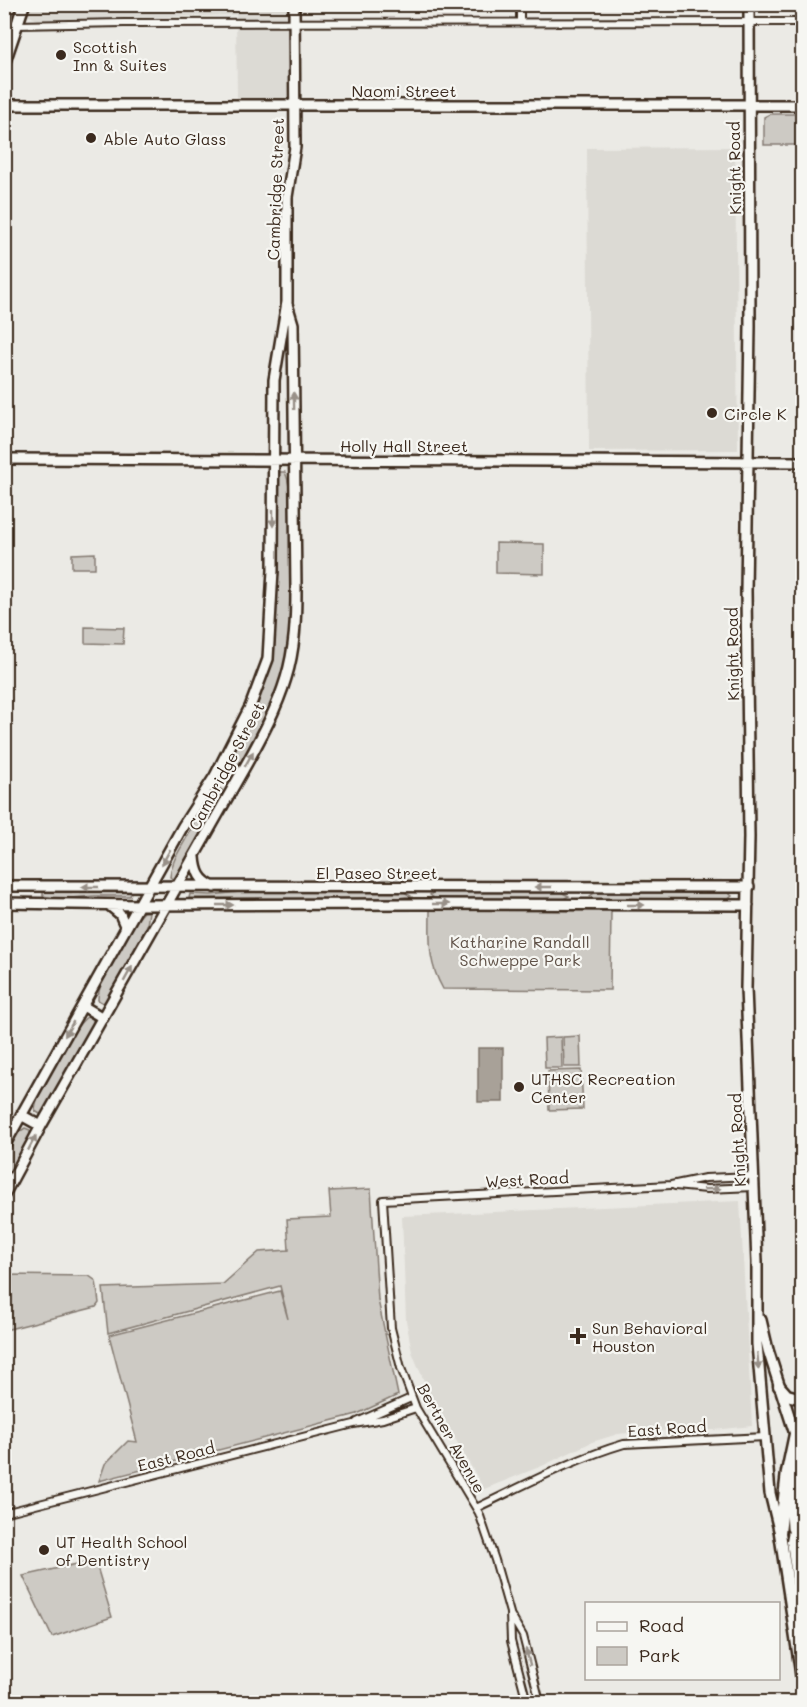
<svg xmlns="http://www.w3.org/2000/svg" width="807" height="1707" viewBox="0 0 807 1707" font-family="Mali,sans-serif">
	<style>
		.built { fill: #dcdad4 }
		.green { fill: #cdcac4; stroke: #847a71; stroke-width: 1.5 }
		.water { fill: #a8a198; stroke: #7c7167; stroke-width: 1.5 }
		.lines { fill: none; stroke-linecap: round; stroke-linejoin: round }
		.street-casing { stroke: #3b2a1e; stroke-width: 10 }
		.secondary-casing { stroke: #3b2a1e; stroke-width: 14 }
		.primary-casing { stroke: #3b2a1e; stroke-width: 15 }
		.street { stroke: #f6f6f2; stroke-width: 6 }
		.secondary { stroke: #f6f6f2; stroke-width: 9 }
		.primary { stroke: #f6f6f2; stroke-width: 10 }
		.oneway { fill: #989088 }
		.poi-dot { fill: #3b2a1e; stroke: #f6f6f2; stroke-width: 2 }
		.labels { text-anchor: middle; dominant-baseline: central; stroke-width: 4.5; stroke-linejoin: round; paint-order: stroke }
		.poi-label { font-size: 16px; fill: #3b2a1e; stroke: #f6f6f2; text-anchor: start }
		.street-label { font-size: 16px; fill: #3b2a1e; stroke: #f6f6f2 }
		.park-label { font-size: 16px; fill: #605248; stroke: #f6f6f2 }
	</style>
	<rect width="100%" height="100%" fill="#ebeae5"/>
	<filter id="ink" filterUnits="userSpaceOnUse"><feTurbulence type="fractalNoise" baseFrequency=".0167" numOctaves="2"/><feDisplacementMap in="SourceGraphic" scale="12" xChannelSelector="R" yChannelSelector="G"/><feConvolveMatrix kernelMatrix="1 2 1 2 8 2 1 2 1" color-interpolation-filters="sRGB"/></filter>
	<g filter="url(#ink)">
		<path class="built" d="M32,4L287,5V99H237L236,15L38,20L27,15Z
			M735,147L738,450L589,451L587,148Z
			M740,1201L752,1426L714,1430L649,1431L618,1434L592,1442L542,1466L484,1489L429,1393L412,1352L406,1320L402,1216Z"/>
		<path class="green" d="M770,114H802V145H764V117Z
			M279,472H285C292,487 289,504 291,522C296,584 296,650 272,709C263,730 249,750 238,769L232,774L226,771V762L253,711L262,690L270,660L276,613L277,477Z
			M496,543L544,544V574L496,573Z
			M95,553V568H72V554Z
			M85,627L124,628L123,644L85,643Z
			M217,787L222,790L220,802L182,871L174,879L170,877C171,861 181,849 188,835C197,817 200,799 217,787Z
			M49,890H126L131,892L130,896H95L58,899L43,896V893Z
			M725,890L732,896L727,900H595L590,896L596,892Z
			M250,891L404,892L411,896L391,899L189,898L190,894L211,895Z
			M435,891L560,892L569,896L563,899L437,900L430,895Z
			M430,909L611,911L610,990L443,989C427,961 430,940 430,909Z
			M144,912H149L147,925L121,980L113,995L103,1003L98,1000C97,981 130,926 144,912Z
			M88,1016L93,1019V1027L46,1110L40,1114L35,1111C35,1092 72,1028 88,1016Z
			M580,1036L581,1067H564L563,1037Z
			M561,1037L562,1068H545L544,1038Z
			M581,1070L583,1109L549,1110L548,1071Z
			M25,1128L30,1130V1137L4,1188C4,1164 1,1142 25,1128Z
			M371,1189L378,1300L398,1395L357,1414L99,1481L105,1464L128,1441L137,1442L109,1335L280,1291L288,1319L280,1286L108,1333L103,1288L223,1284L259,1252L289,1250L287,1219L331,1217L329,1191Z
			M5,1275L89,1276L96,1281L99,1303L96,1307L5,1330Z
			M95,1560L112,1617L52,1637L23,1576Z"/>
		<path class="water" d="M478,1048H503V1102H478Z"/>
		<g class="lines">
			<defs>
				<path id="street" d="M4,22L16,25L124,23L802,22
					M520,22V4
					M675,1186L707,1189L754,1187
					M357,1422L411,1398
					M476,1508C525,1485 573,1459 624,1444L765,1437
					M4,1513L354,1424L383,1419L416,1408
					M510,1614L523,1636L540,1702
					M527,1702L511,1641L510,1613L495,1560L479,1513L416,1408L401,1368L391,1328L383,1200L671,1185L705,1178L753,1176"/>
				<path id="secondary" d="M749,4L750,326L746,591L749,837L746,988L757,1262V1344L770,1493L779,1530
					M4,105H802
					M4,459L802,462
					M195,857C196,872 200,881 214,887
					M4,886L749,887
					M4,903L140,905L420,904L748,905
					M109,905L120,914L126,928
					M83,1006L103,1018
					M21,1115L41,1126
					M4,1146L183,826L215,776L250,707L268,659L273,570L274,380L287,302V197L295,147L294,4
					M4,1195L41,1126L247,763C262,736 277,708 286,678C295,649 296,618 296,589L293,324L287,304
					M761,1320L768,1350L795,1434L796,1460L791,1508L792,1528"/>
				<path id="primary" d="M4,63L24,4
					M779,1386L787,1395L802,1399
					M802,1417L795,1434L787,1472L780,1533L802,1678
					M802,1489L792,1541L802,1611"/>
			</defs>
			<use href="#street" class="street-casing"/>
			<use href="#secondary" class="secondary-casing"/>
			<use href="#primary" class="primary-casing"/>
			<use href="#street" class="street"/>
			<use href="#secondary" class="secondary"/>
			<use href="#primary" class="primary"/>
		</g>
		<defs><path id="oneway-solid" d="M-6-.8H1V-3.2L6.5 0L1 3.2V.8H-6Z" transform="scale(1.5)"/></defs>
		<g class="oneway">
			<use href="#oneway-solid" transform="translate(294 401) rotate(-91)"/>
			<use href="#oneway-solid" transform="translate(273 518) rotate(90)"/>
			<use href="#oneway-solid" transform="translate(249 759) rotate(-61)"/>
			<use href="#oneway-solid" transform="translate(166 857) rotate(119)"/>
			<use href="#oneway-solid" transform="translate(90 887) rotate(-180)"/>
			<use href="#oneway-solid" transform="translate(543 887) rotate(180)"/>
			<use href="#oneway-solid" transform="translate(441 904)"/>
			<use href="#oneway-solid" transform="translate(225 905)"/>
			<use href="#oneway-solid" transform="translate(636 905)"/>
			<use href="#oneway-solid" transform="translate(128 974) rotate(-61)"/>
			<use href="#oneway-solid" transform="translate(69 1029) rotate(120)"/>
			<use href="#oneway-solid" transform="translate(32 1143) rotate(-62)"/>
			<use href="#oneway-solid" transform="translate(712 1189) rotate(-2)"/>
			<use href="#oneway-solid" transform="translate(758 1361) rotate(85)"/>
			<use href="#oneway-solid" transform="translate(528 1657) rotate(-105)"/>
		</g>
	</g>
	<g class="poi-dot">
		<circle cx="61" cy="55" r="6"/>
		<circle cx="91" cy="138" r="6"/>
		<circle cx="712" cy="413" r="6"/>
		<circle cx="519" cy="1087" r="6"/>
		<path d="M575 1327h6v6h6v6h-6v6h-6v-6h-6v-6h6z"/>
		<circle cx="44" cy="1550" r="6"/>
	</g>
	<g class="labels">
		<g class="poi-label">
			<text x="73" y="46">Scottish<tspan x="73" dy="18">Inn &amp; Suites</tspan></text>
			<text x="103" y="138">Able Auto Glass</text>
			<text x="724" y="413">Circle K</text>
			<text x="531" y="1078">UTHSC Recreation<tspan x="531" dy="18">Center</tspan></text>
			<text x="592" y="1327">Sun Behavioral<tspan x="592" dy="18">Houston</tspan></text>
			<text x="56" y="1541">UT Health School<tspan x="56" dy="18">of Dentistry</tspan></text>
		</g>
		<g class="street-label">
			<text x="404" y="90">Naomi Street</text>
			<text transform="translate(734 168) rotate(-91)">Knight Road</text>
			<text transform="translate(275 189) rotate(-88)">Cambridge Street</text>
			<text x="404" y="445">Holly Hall Street</text>
			<text transform="translate(732 654) rotate(-91)">Knight Road</text>
			<text transform="translate(226 766) rotate(-62)">Cambridge Street</text>
			<text x="377" y="872">El Paseo Street</text>
			<text transform="translate(737 1140) rotate(-93)">Knight Road</text>
			<text transform="translate(527 1179) rotate(-3)">West Road</text>
			<text transform="translate(667 1428) rotate(-4)">East Road</text>
			<text transform="translate(452 1438) rotate(61)">Bertner Avenue</text>
			<text transform="translate(176 1456) rotate(-14)">East Road</text>
		</g>
		<g class="park-label">
			<text x="520" y="941">Katharine Randall<tspan x="520" dy="18">Schweppe Park</tspan></text>
		</g>
	</g>
	<rect width="807" height="1707" fill="none" stroke="#f6f6f2" stroke-width="24"/>
	<rect x="12" y="12" width="783" height="1683" fill="none" stroke="#3b2a1e" stroke-width="2" filter="url(#ink)"/>
	<rect x="585" y="1602" width="195" height="78" fill="#f6f6f2" stroke="#aba49d" stroke-width="1.5"/>
	<rect x="597" y="1622" width="30" height="9" fill="#f6f6f2" stroke="#aba49d" stroke-width="1.5"/>
	<text x="639" y="1632" font-size="18" fill="#3b2a1e">Road</text>
	<rect x="597" y="1647" width="30" height="18" fill="#cdcac4" stroke="#aba49d" stroke-width="1.5"/>
	<text x="639" y="1662" font-size="18" fill="#3b2a1e">Park</text>
</svg>
